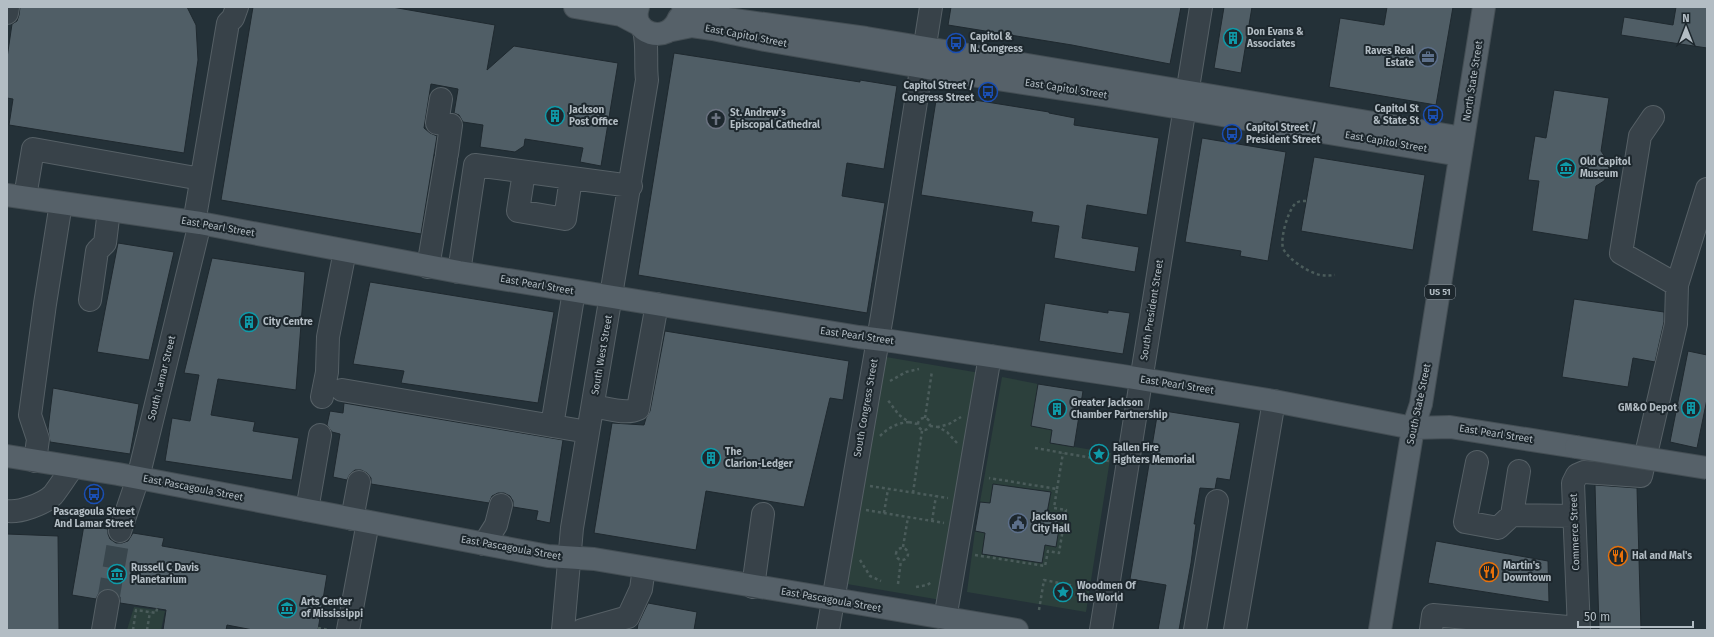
<svg xmlns="http://www.w3.org/2000/svg" width="1714" height="637" viewBox="0 0 1714 637" font-family="'Fira Sans',sans-serif">
	<style>
		.green { fill: #2c403c }
		.building { fill: #505e66; stroke: #1f292f }
		.lines { fill: none; stroke-linecap: round; stroke-linejoin: round }
		.minor-tunnel { stroke: #39464d; stroke-width: 22; stroke-dasharray: 22 11; stroke-linecap: butt }
		.minor-casing { stroke: #566066; stroke-width: 24 }
		.major-casing { stroke: #444e54; stroke-width: 24 }
		.path { stroke: #4b5c5b; stroke-width: 2.5; stroke-dasharray: 3 3; stroke-linecap: butt }
		.minor { stroke: #384249; stroke-width: 22 }
		.major { stroke: #566169; stroke-width: 22 }
		.major-bridge-casing { stroke: #444e54; stroke-width: 24; stroke-linecap: butt }
		.major-bridge { stroke: #566169; stroke-width: 22 }
		.labels { text-anchor: middle; dominant-baseline: central; stroke-width: 4; stroke-linejoin: round; paint-order: stroke }
		.shield { fill: #1d272d; stroke: #869097; stroke-width: 1 }
		.shield-label { font-size: 9px; font-weight: bold; fill: #b3bdc4 }
		.poi-label { font-size: 10px; font-weight: bold; fill: #b3bdc4; stroke: #1d272d; text-anchor: start }
		.street-label { font-size: 10px; fill: #b3bdc4; stroke: #1d272d }
	</style>
	<rect width="100%" height="100%" fill="#243138"/>
	<path class="green" d="M886,357L980,373L941,600L847,584Z
		M1002,377L1038,384L1031,426L1052,430L1050,443L1111,453L1086,612L967,592L975,531L985,533L982,554L1042,563L1045,545L1056,546L1061,516L1047,513L1050,492L993,484L990,503L980,502Z
		M134,607L165,611L161,630H127Z"/>
	<path class="building" d="M20,7H187L196,25L198,60L184,153L9,125L13,99L7,98V58L12,24L17,21L19,15Z
		M253,7H392L495,25L487,70L514,46L618,63L601,166L580,162L583,148L525,139L524,146L515,152L480,147L483,125L463,122L459,115L454,113L458,89L431,84L424,128L430,133L437,136L421,234L221,200Z
		M951,7H1181L1170,64L1072,45L948,25Z
		M1224,7H1252L1241,73L1214,68Z
		M1387,7H1453L1436,105L1329,87L1340,18L1384,25Z
		M1676,7H1707V48L1621,35L1624,17L1673,25Z
		M674,53L860,82V80L897,86L884,169L847,163L842,196L885,203L867,313L638,275Z
		M1554,90L1609,98L1601,151L1608,161L1610,171L1604,181L1596,186L1588,240L1532,231L1539,181L1528,180L1535,136L1546,138Z
		M937,94L1049,112V113L1075,118L1074,125L1159,138L1147,215L1087,205L1082,238L1139,247L1135,272L1054,258L1059,226L1031,222L1033,212L921,195Z
		M1202,138L1286,152L1268,261L1240,256L1241,251L1185,242Z
		M1314,157L1425,175L1413,250L1301,231Z
		M118,243L174,252L149,360L97,352Z
		M212,258L305,272L296,390L218,379L211,415L255,422L253,431L299,438L292,480L165,461L172,418L190,421L199,375L184,373Z
		M370,282L554,312L538,403L401,383L404,371L353,364Z
		M1574,299L1664,312V322L1655,362L1633,358L1628,387L1562,377Z
		M1045,303L1108,313V310L1130,313L1123,354L1039,341Z
		M665,331L849,361L843,400L830,398L804,507L706,491L696,550L594,533L612,423L644,425L646,418L650,411Z
		M1688,351L1707,355V399L1697,448L1670,442Z
		M1038,384L1083,391L1074,447L1050,443L1052,430L1031,426Z
		M53,388L139,404L130,454L50,442L48,429Z
		M344,403L563,440L550,523L536,520L538,511L513,507V501L510,496L504,493H498L492,496L489,503L371,484V478L367,473L361,470H355L350,474L347,480L333,477L340,434L332,432L327,425L330,411L343,413Z
		M1158,410L1240,423L1230,480L1217,478L1215,489L1200,488L1194,524H1196L1191,563L1179,630H1158L1166,585L1130,579Z
		M993,484L1051,492L1047,513L1061,516L1056,547L1045,545L1042,563L982,554L985,533L975,531L980,502L990,503Z
		M1595,485L1637,488L1641,630H1599Z
		M84,525L108,529V534L110,539L116,543H122L128,541L133,533L164,538L162,546L327,575L318,630H253L227,625L226,630H163L166,610L120,603V597L116,592L110,589H104L99,593L96,599L72,595Z
		M7,534L58,536L59,630H7Z
		M1436,541L1548,561L1549,602L1428,583Z
		M648,603L697,612L694,630H637L638,624Z"/>
	<g class="lines">
		<path class="minor-tunnel" d="M108,601L120,531"/>
		<defs>
			<path id="minor" d="M7,13L8,7
				M441,99L437,123L451,125L447,154
				M1653,117L1640,136L1621,253L1677,285L1707,189
				M524,172L518,211L565,219L571,178
				M25,197L33,149L201,179
				M194,223L228,23L233,18L237,7
				M428,267L446,160
				M459,272L475,165L631,186
				M90,300L97,251L105,243L109,210
				M342,390L588,432
				M322,397L327,372L328,337L345,251
				M593,406C606,408 626,415 638,409L657,304
				M552,426L574,291
				M35,461L38,439L30,415L45,304L61,203
				M1477,462L1465,522L1498,528L1512,515L1574,516
				M307,510L320,435
				M7,511C19,513 44,504 53,495C60,486 66,476 73,467
				M1512,515L1519,471
				M352,519L359,482
				M120,531L138,478L200,223
				M484,544L496,525L501,505
				M753,587L763,514
				M945,619L990,356
				M103,630L108,601
				M348,630L368,522
				M563,630L572,528L647,80C645,63 648,46 644,30
				M582,630L628,617L641,589L644,568
				M828,630L882,316L931,7
				M1101,630L1201,7
				M1195,630L1217,501
				M1235,630L1274,401
				M1431,630L1433,615L1579,628
				M1579,630L1573,483L1577,475L1584,472L1641,476L1676,324L1677,285"/>
			<path id="major" d="M575,7L621,15L640,25
				M638,7C629,34 668,46 679,18
				M683,7L695,12L713,17L866,38L1463,138
				M672,30L692,26L713,29L765,40L945,71L1109,96L1460,155
				M7,195L200,223L459,272L859,337L891,341L1123,376L1274,401L1413,428L1450,427L1576,447
				M7,456L118,474L548,556L594,559L1017,630
				M1380,630L1413,428L1421,404L1484,7"/>
		</defs>
		<use href="#minor" class="minor-casing"/>
		<use href="#major" class="major-casing"/>
		<path class="path" d="M1306,201C1302,201 1298,201 1295,204C1288,211 1280,238 1283,248C1286,257 1305,270 1314,273C1321,276 1327,276 1335,275
			M890,381L906,372L919,369
			M918 424a6 6 0 1 1 12 0a6 6 0 1 1-12 0Z
			M925,418L932,371
			M909,422L917,424
			M930,426L938,427
			M880,436C888,428 897,423 909,422L899,415L887,399
			M957,443L947,432L938,427L949,424L961,417
			M1035,448L1109,461L1108,463
			M870,486L948,498
			M1057,489L1063,453
			M913,493L922,431
			M866,510L944,523
			M884,513L888,489
			M932,521L936,496
			M903,547L908,517
			M896 554a6 6 0 1 1 12 0a6 6 0 1 1-12 0Z
			M975,555L1045,566L1048,551L1059,553L1066,510L1054,508L1057,489L989,478
			M860,560L870,576L881,581
			M898,584L901,560
			M916,587L927,585L932,582
			M1069,592L1088,596
			M1039,610L1044,580L1070,585L1067,599L1055,597L1057,583
			M318,628L329,630
			M133,630L136,610L156,613L158,605
			M147,630L150,612"/>
		<use href="#minor" class="minor"/>
		<use href="#major" class="major"/>
		<defs>
			<path id="major-bridge" d="M1576,447L1707,468"/>
		</defs>
		<use href="#major-bridge" class="major-bridge-casing"/>
		<use href="#major-bridge" class="major-bridge"/>
	</g>
	<defs>
		<symbol id="building-ring" viewBox="-11 -11 22 22"><circle r="9.5" fill="#1d272d" stroke="#0f9aa8" stroke-width="1.5"/><path d="M-4-6H4V6H1V3H-1V6H-4ZM-2.5-4.3h1.7v1.8h-1.7ZM.8-4.3h1.7v1.8H.8ZM-2.5-1h1.7V.8h-1.7ZM.8-1h1.7V.8H.8Z" fill="#0f9aa8"/></symbol>
		<symbol id="bus-ring" viewBox="-11 -11 22 22"><circle r="9.5" fill="#1d272d" stroke="#1a4fb4" stroke-width="1.5"/><path d="M-5-6H5V4H4V6H2V4H-2V6H-4V4H-5ZM-3.5-4V0h7V-4ZM-3.5 1.2v1.5H-2V1.2ZM2 1.2v1.5H3.5V1.2Z" fill="#1a4fb4"/></symbol>
		<symbol id="office-ring" viewBox="-11 -11 22 22"><circle r="9.5" fill="#1d272d" stroke="#5c6f8a" stroke-width="1.5"/><path d="M-6-3h4V-5.5h4V-3h4V5H-6ZM-1-4.5V-3h2v-1.5ZM-6 0V1H6V0Z" fill="#5c6f8a"/></symbol>
		<symbol id="church-ring" viewBox="-11 -11 22 22"><circle r="9.5" fill="#1d272d" stroke="#6b7280" stroke-width="1.5"/><path d="M-1.2-6h2.4v3.5h3.3v2.4h-3.3V6h-2.4V-.1h-3.3v-2.4h3.3Z" fill="#6b7280"/></symbol>
		<symbol id="museum-ring" viewBox="-11 -11 22 22"><circle r="9.5" fill="#1d272d" stroke="#0f9aa8" stroke-width="1.5"/><path d="M0-6L6-3V-2H-6V-3ZM-5-1h2V3h-2ZM-1-1h2V3h-2ZM3-1h2V3H3ZM-6 4H6V6H-6Z" fill="#0f9aa8"/></symbol>
		<symbol id="sight-ring" viewBox="-11 -11 22 22"><circle r="9.5" fill="#1d272d" stroke="#0f9aa8" stroke-width="1.5"/><path d="M0-6L1.8-2.2L6-1.7L2.9 1.2L3.7 5.4L0 3.3L-3.7 5.4L-2.9 1.2L-6-1.7L-1.8-2.2Z" fill="#0f9aa8"/></symbol>
		<symbol id="civic-ring" viewBox="-11 -11 22 22"><circle r="9.5" fill="#1d272d" stroke="#5c6f8a" stroke-width="1.5"/><path d="M-.6-6.5H3V-4.5H.6V-3L4-1V1h2V6H-6V1h2V-1L-.6-3ZM-1.2 2.5V6h2.4V2.5Z" fill="#5c6f8a"/></symbol>
		<symbol id="restaurant-ring" viewBox="-11 -11 22 22"><circle r="9.5" fill="#1d272d" stroke="#e8710a" stroke-width="1.5"/><path d="M-5-6h1v4h1v-4h1v4h1v-4h1v5L-1.5 .5V6h-2V.5L-5-1ZM5-6V6H3V1.5H1.5Q1.5-4 5-6Z" fill="#e8710a"/></symbol>
	</defs>
	<g fill-rule="evenodd">
		<use href="#building-ring" x="1222" y="27" width="22" height="22"/>
		<use href="#bus-ring" x="945" y="32" width="22" height="22"/>
		<use href="#office-ring" x="1417" y="46" width="22" height="22"/>
		<use href="#bus-ring" x="977" y="81" width="22" height="22"/>
		<use href="#bus-ring" x="1422" y="104" width="22" height="22"/>
		<use href="#building-ring" x="544" y="105" width="22" height="22"/>
		<use href="#church-ring" x="705" y="108" width="22" height="22"/>
		<use href="#bus-ring" x="1221" y="123" width="22" height="22"/>
		<use href="#museum-ring" x="1555" y="157" width="22" height="22"/>
		<use href="#building-ring" x="238" y="311" width="22" height="22"/>
		<use href="#building-ring" x="1680" y="397" width="22" height="22"/>
		<use href="#building-ring" x="1046" y="398" width="22" height="22"/>
		<use href="#sight-ring" x="1088" y="443" width="22" height="22"/>
		<use href="#building-ring" x="700" y="447" width="22" height="22"/>
		<use href="#bus-ring" x="83" y="483" width="22" height="22"/>
		<use href="#civic-ring" x="1007" y="512" width="22" height="22"/>
		<use href="#restaurant-ring" x="1607" y="545" width="22" height="22"/>
		<use href="#restaurant-ring" x="1478" y="561" width="22" height="22"/>
		<use href="#museum-ring" x="106" y="563" width="22" height="22"/>
		<use href="#sight-ring" x="1052" y="581" width="22" height="22"/>
		<use href="#museum-ring" x="276" y="597" width="22" height="22"/>
	</g>
	<g class="labels">
		<rect class="shield" x="1425" y="285" width="30" height="14" rx="3"/>
		<g class="shield-label">
			<text x="1440" y="292">US 51</text>
		</g>
		<g class="poi-label">
			<text x="1247" y="32">Don Evans &amp;<tspan x="1247" dy="12">Associates</tspan></text>
			<text x="970" y="37">Capitol &amp;<tspan x="970" dy="12">N. Congress</tspan></text>
			<text x="1414" y="51" text-anchor="end">Raves Real<tspan x="1414" dy="12">Estate</tspan></text>
			<text x="974" y="86" text-anchor="end">Capitol Street /<tspan x="974" dy="12">Congress Street</tspan></text>
			<text x="1419" y="109" text-anchor="end">Capitol St<tspan x="1419" dy="12">&amp; State St</tspan></text>
			<text x="569" y="110">Jackson<tspan x="569" dy="12">Post Office</tspan></text>
			<text x="730" y="113">St. Andrew's<tspan x="730" dy="12">Episcopal Cathedral</tspan></text>
			<text x="1246" y="128">Capitol Street /<tspan x="1246" dy="12">President Street</tspan></text>
			<text x="1580" y="162">Old Capitol<tspan x="1580" dy="12">Museum</tspan></text>
			<text x="263" y="322">City Centre</text>
			<text x="1071" y="403">Greater Jackson<tspan x="1071" dy="12">Chamber Partnership</tspan></text>
			<text x="1677" y="408" text-anchor="end">GM&amp;O Depot</text>
			<text x="1113" y="448">Fallen Fire<tspan x="1113" dy="12">Fighters Memorial</tspan></text>
			<text x="725" y="452">The<tspan x="725" dy="12">Clarion-Ledger</tspan></text>
			<text x="94" y="512" text-anchor="middle">Pascagoula Street<tspan x="94" dy="12">And Lamar Street</tspan></text>
			<text x="1032" y="517">Jackson<tspan x="1032" dy="12">City Hall</tspan></text>
			<text x="1632" y="556">Hal and Mal's</text>
			<text x="1503" y="566">Martin's<tspan x="1503" dy="12">Downtown</tspan></text>
			<text x="131" y="568">Russell C Davis<tspan x="131" dy="12">Planetarium</tspan></text>
			<text x="1077" y="586">Woodmen Of<tspan x="1077" dy="12">The World</tspan></text>
			<text x="301" y="602">Arts Center<tspan x="301" dy="12">of Mississippi</tspan></text>
		</g>
		<g class="street-label">
			<text transform="translate(746 36) rotate(11)">East Capitol Street</text>
			<text transform="translate(1473 81) rotate(-81)">North State Street</text>
			<text transform="translate(1066 89) rotate(9)">East Capitol Street</text>
			<text transform="translate(1386 142) rotate(10)">East Capitol Street</text>
			<text transform="translate(218 227) rotate(10)">East Pearl Street</text>
			<text transform="translate(537 285) rotate(10)">East Pearl Street</text>
			<text transform="translate(1152 310) rotate(-81)">South President Street</text>
			<text transform="translate(857 336) rotate(8)">East Pearl Street</text>
			<text transform="translate(602 355) rotate(-80)">South West Street</text>
			<text transform="translate(162 378) rotate(-76)">South Lamar Street</text>
			<text transform="translate(1177 385) rotate(9)">East Pearl Street</text>
			<text transform="translate(1419 404) rotate(-78)">South State Street</text>
			<text transform="translate(866 408) rotate(-80)">South Congress Street</text>
			<text transform="translate(1496 434) rotate(9)">East Pearl Street</text>
			<text transform="translate(193 488) rotate(11)">East Pascagoula Street</text>
			<text transform="translate(1575 532) rotate(-92)">Commerce Street</text>
			<text transform="translate(511 548) rotate(10)">East Pascagoula Street</text>
			<text transform="translate(831 600) rotate(10)">East Pascagoula Street</text>
		</g>
	</g>
	<rect width="1714" height="637" fill="none" stroke="#b3bdc4" stroke-width="16"/>
	<g transform="translate(1686 28)" stroke="#1d272d" stroke-width="3" paint-order="stroke">
	<path d="M0-3L7 15L0 10L-7 15Z" fill="#b3bdc4"/>
	<text y="-6" font-size="11" font-weight="bold" text-anchor="middle" fill="#b3bdc4">N</text>
	</g>
	<path d="M1578 621v6h115v-6" fill="none" stroke="#b3bdc4" stroke-width="2"/>
	<text x="1584" y="621" font-size="12" fill="#b3bdc4" stroke="#1d272d" stroke-width="3" paint-order="stroke">50 m</text>
</svg>
